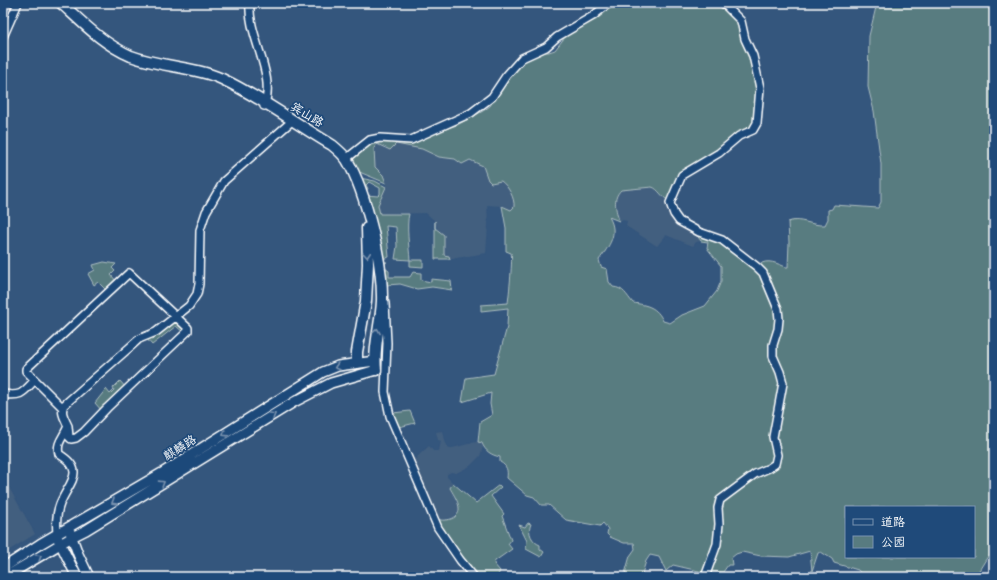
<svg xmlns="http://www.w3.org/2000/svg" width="997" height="580" viewBox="0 0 997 580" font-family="'Architects Daughter','LXGW WenKai TC',sans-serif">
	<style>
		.built { fill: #435f7f }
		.green { fill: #587b80; stroke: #acbdc0; fill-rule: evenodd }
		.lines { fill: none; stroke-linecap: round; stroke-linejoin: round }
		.street-casing { stroke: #fff; stroke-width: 10 }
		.secondary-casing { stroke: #fff; stroke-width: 12 }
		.primary-casing { stroke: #fff; stroke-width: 13 }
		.street { stroke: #1f4a7a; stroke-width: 7 }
		.secondary { stroke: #1f4a7a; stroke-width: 9 }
		.primary { stroke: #1f4a7a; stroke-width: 10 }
		.oneway { stroke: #7992af }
		.labels { text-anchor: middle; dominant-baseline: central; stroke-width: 3.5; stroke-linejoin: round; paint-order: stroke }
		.street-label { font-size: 12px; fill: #fff; stroke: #1f4a7a }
	</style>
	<rect width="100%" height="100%" fill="#34567d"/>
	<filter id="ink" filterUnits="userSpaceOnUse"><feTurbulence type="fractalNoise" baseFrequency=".025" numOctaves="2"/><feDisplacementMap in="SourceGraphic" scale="8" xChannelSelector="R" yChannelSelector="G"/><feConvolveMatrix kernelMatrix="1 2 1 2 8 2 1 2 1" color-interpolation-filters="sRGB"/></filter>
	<g filter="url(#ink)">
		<path class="built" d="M377,144L382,145L385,149L393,147L396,144L402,145L422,149L438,157L476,162L483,166L488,180L491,182L501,181L506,184L515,202L514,207L511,210L502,206L487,205L488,224L486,253L450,259L448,256H443L444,250L435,221L426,213L379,214L378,205L386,187V180L375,168L374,148Z
			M652,187L656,189L663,198L668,200L670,211L696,232L701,241L696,242L693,246L666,235L657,246L626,226L627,221L623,220L619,221L615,201L617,195L621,190Z
			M443,431L446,445L449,449L480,441L483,447L480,456L470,466L456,473L451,472L447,474V477L453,483L450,488L460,508L454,517L443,520L438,519L413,458L418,459L417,457L429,446L433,451H439L441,441L438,440L436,432Z
			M3,477L35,534L3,554Z"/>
		<path class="green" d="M612,3H721L738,20L758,78L754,125L692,167L668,200C661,197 659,189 652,187L621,190C612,199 616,209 619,221L609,217C619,234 609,246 599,260L601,267L607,269L609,282L613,287C624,288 626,295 633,303C647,305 657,307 663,321L670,323L682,315L705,306L717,291L721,281V266L707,248L708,242L701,241L696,234L720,241L761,273L778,319L772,344L781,383L774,463L719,499L717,532L703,572L673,565L666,571L659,557L650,555L646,561L641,577H624L630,556L635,549L634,543H624L610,537L607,534L608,529L603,523L600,526L566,520L549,505H541L534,497L527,495L507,478C508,470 507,466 500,462V457C491,455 485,451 482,443L478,442L480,422L492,415L490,404L491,393L462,402L466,378L494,374L507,327L508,308L481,311V305L508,303C509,296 513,257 511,253L506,251V228L502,206L511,210L514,207C515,198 508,186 501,181L491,183L488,180L483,166L470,160L462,164L455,159L439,157L422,149L396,144L390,150L377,144L374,148L375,167L383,175L386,183L357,171L351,161L374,141L400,142L432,133L457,125L483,111L490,106L504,82L524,59L540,52H549L555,50L565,37Z
			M877,3H994V560L988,556L975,577H864L858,570L834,563L832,559L821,552L818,553L812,571L810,551L789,557L761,556L742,552L736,554L731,558L732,565H728L723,572L709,571L721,501L776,464L775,437L784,383L775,356L780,319L759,265C767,258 778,264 786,267H788L789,243L788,222C800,217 811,226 825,225L828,219V210L832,209L834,205L878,208L881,202V164L874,111L868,87L869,36ZM846,507H974V557H846Z
			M360,178L375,181L386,187L378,205L380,214H409C406,225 409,247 410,260H423V267L410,266V260L395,259L397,246L396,227L386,226L389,257L382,259L366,195L378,196L380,194V188L369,182L366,185L368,189L364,191Z
			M435,221V228L444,235V255L449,256L450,259H435Z
			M104,262L116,264L112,268L115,271L111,275L117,282L107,291L98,282L94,285L88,274L95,270L93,265Z
			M385,262H387L385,263V268L389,271V277H410L413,272L421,273V280L431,282V279L451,281L452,290L432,287L417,289L400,284L387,285L382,264Z
			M176,321L187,330L185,334L176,326L152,345L146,338Z
			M120,381L126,388L102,411L95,403L106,389L110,394L114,390L113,388Z
			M410,411L415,423L399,427L393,413Z
			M453,483L476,503L499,485L501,487L491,496L504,514L502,516L511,540L508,544L512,549L495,561L494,564L500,571L497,577H480L475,573L443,530L433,508L438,519C442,521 446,520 451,519C467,513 455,497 450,488Z
			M528,523L531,524C527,532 532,542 540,545V549L544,552L541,557L526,549L527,541L519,525L525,527Z"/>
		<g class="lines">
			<defs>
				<path id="street" d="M250,3C247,35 277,76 264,106
					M3,37L18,3
					M346,159L370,140L380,138L411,140L471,113L492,97L506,76L522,58L546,47L557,37L593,16L609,3
					M3,296V302
					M385,303L387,343L385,392L390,416L438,528L460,560L474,577
					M3,394C21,397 23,393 35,380
					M63,408L26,371V369L129,273L188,328V331L107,408L84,432L76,438L71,439L69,437L68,426
					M57,534C56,523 56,514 60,504C69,482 87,471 59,454C56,442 64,437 68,426C65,419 60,413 64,405L129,348L139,339L156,332L189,306L197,294L199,284L200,230L206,212L224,181L292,121
					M705,577L717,544L719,524L718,508L720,500L755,474L769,468L775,464L777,455L773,437L783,383L780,372L773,356V345L778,329L779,319L778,309L763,273L757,267L722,240L699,232L679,221L674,214L670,203L682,175L719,153L739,136L753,130L757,123L760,88L753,56L745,39L741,21L723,3"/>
				<path id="secondary" d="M70,532L78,554L89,577
					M58,539L77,577
					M3,568L40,544L162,473L323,372L338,366L375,361
					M5,577L72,537L86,530L294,402L331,383L376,370"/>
				<path id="primary" d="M61,3C83,23 103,44 131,56C160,67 193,66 222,79C259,96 296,124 332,145C337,149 343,154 347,160C366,192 383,263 382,301C381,324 373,346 376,370
					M357,363V352L366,301L368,264L367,228"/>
			</defs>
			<use href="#street" class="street-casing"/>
			<use href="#secondary" class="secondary-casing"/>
			<use href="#primary" class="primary-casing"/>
			<use href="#street" class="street"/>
			<use href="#secondary" class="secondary"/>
			<use href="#primary" class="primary"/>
		</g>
		<defs><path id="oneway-chevron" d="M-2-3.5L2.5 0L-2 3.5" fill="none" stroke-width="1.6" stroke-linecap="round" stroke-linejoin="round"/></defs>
		<g class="oneway">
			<use href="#oneway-chevron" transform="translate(367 255) rotate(85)"/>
			<use href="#oneway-chevron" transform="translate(377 331) rotate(-81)"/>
			<use href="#oneway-chevron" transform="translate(337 367) rotate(162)"/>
			<use href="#oneway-chevron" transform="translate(273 415) rotate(-31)"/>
			<use href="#oneway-chevron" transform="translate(225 434) rotate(148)"/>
			<use href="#oneway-chevron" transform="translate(162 483) rotate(-32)"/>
			<use href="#oneway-chevron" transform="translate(114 502) rotate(149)"/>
			<use href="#oneway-chevron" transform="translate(39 557) rotate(-31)"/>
		</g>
	</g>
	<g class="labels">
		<g class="street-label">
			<text transform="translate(307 115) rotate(31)">宾山路</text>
			<text transform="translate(180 448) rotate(-32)">麒麟路</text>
		</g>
	</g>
	<rect width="997" height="580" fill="none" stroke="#1f4a7a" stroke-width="16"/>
	<rect x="8" y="8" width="981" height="564" fill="none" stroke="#fff" stroke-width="1.5" filter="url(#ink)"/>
	<rect x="845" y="506" width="130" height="52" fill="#1f4a7a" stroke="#7992af"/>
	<rect x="853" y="519" width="20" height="6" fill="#1f4a7a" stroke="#7992af"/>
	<text x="881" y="526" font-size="12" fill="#ffffff">道路</text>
	<rect x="853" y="536" width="20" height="12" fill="#587b80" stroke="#7992af"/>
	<text x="881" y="546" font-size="12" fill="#ffffff">公园</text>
</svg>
